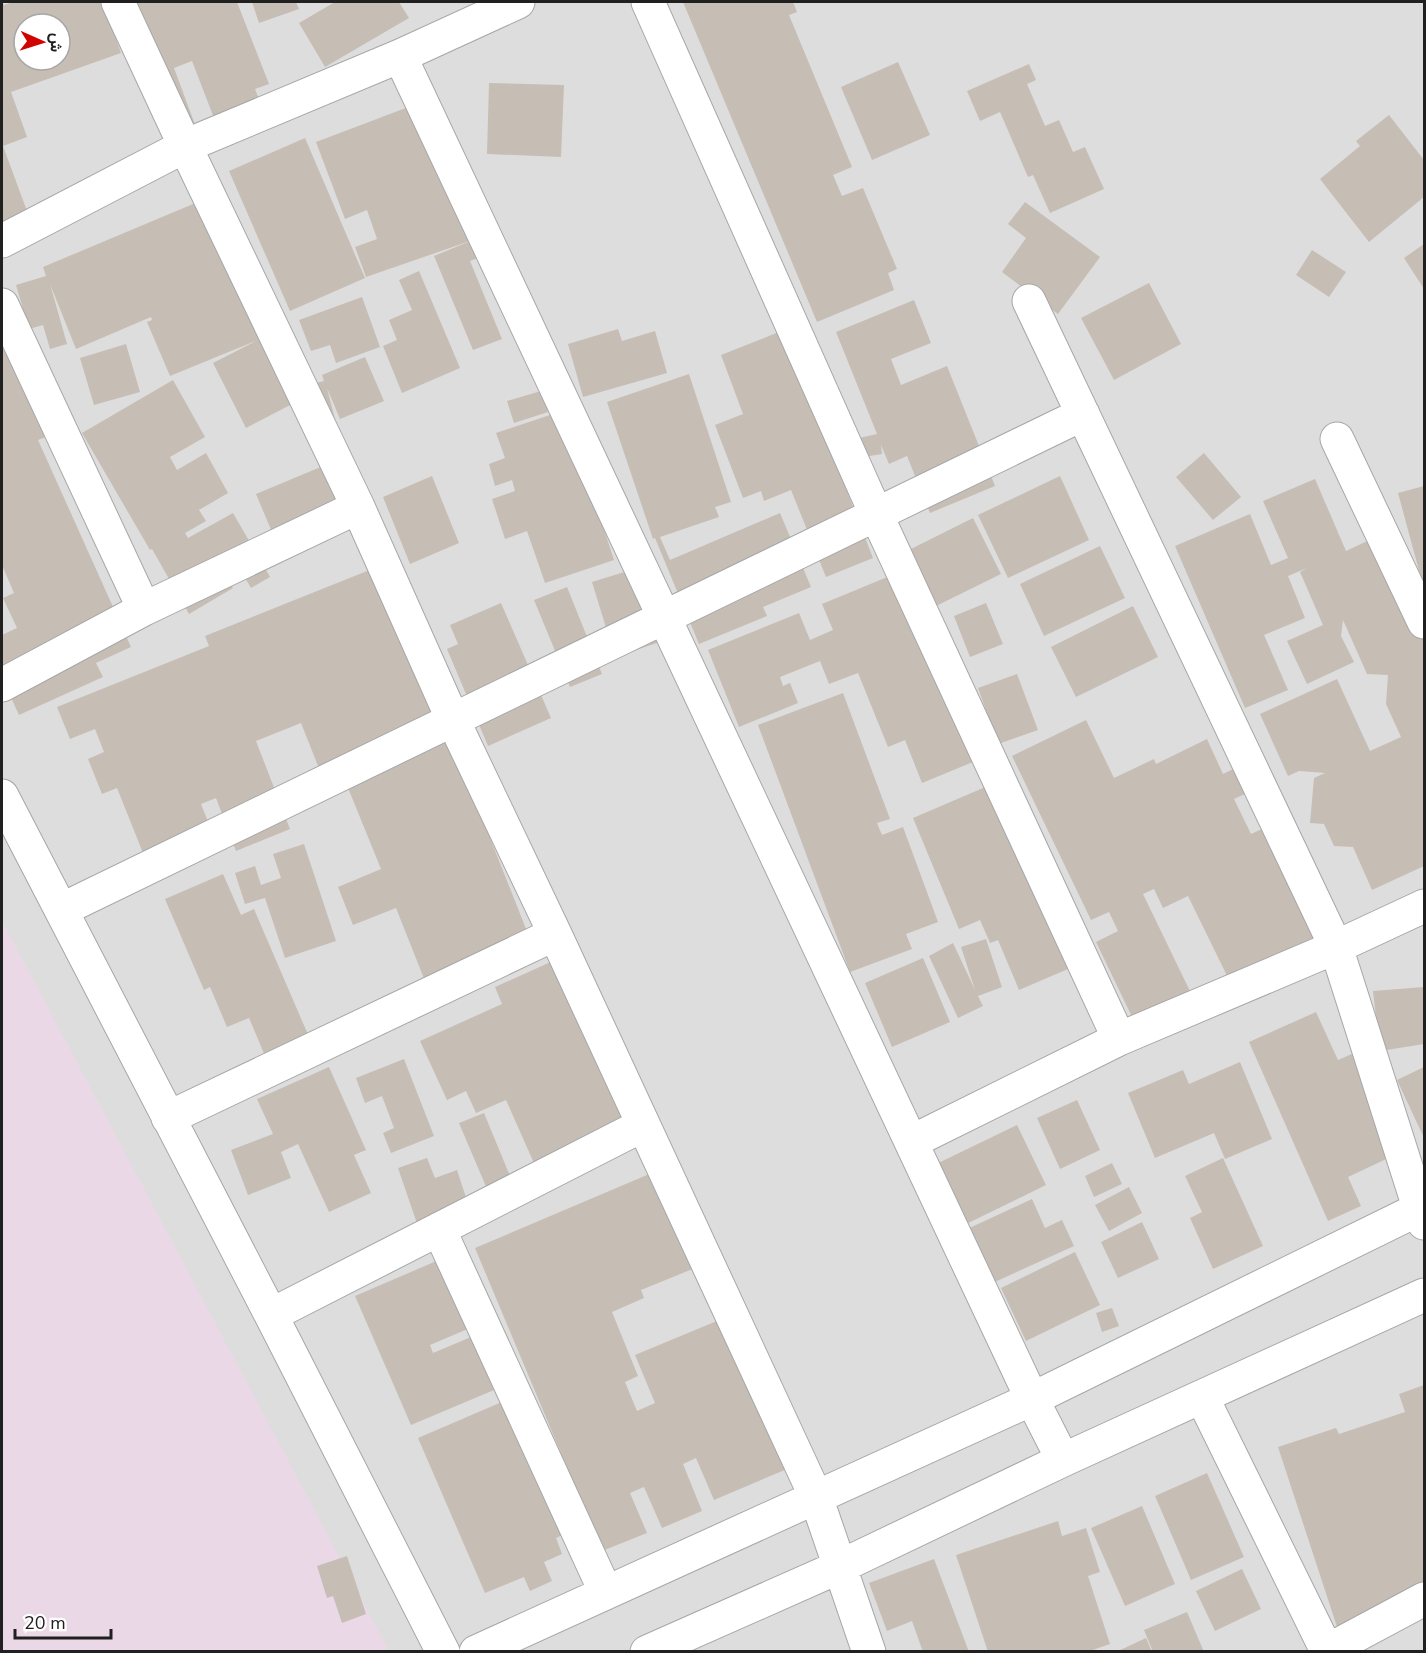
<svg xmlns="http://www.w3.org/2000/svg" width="1426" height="1653" viewBox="0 0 1426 1653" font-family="'Nunito Sans',Vazirmatn,sans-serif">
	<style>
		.residential { fill: #dedddd; fill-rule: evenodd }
		.industrial { fill: #ead8e7 }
		.building { fill: #c6bdb5; fill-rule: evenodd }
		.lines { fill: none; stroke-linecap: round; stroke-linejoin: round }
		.minor-casing { stroke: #a7a7a7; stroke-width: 35 }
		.minor { stroke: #fff; stroke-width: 33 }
	</style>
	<rect width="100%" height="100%" fill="#f1eee6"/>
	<path class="residential" d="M2,2H1424V1651H2ZM24,24H60V60H24Z"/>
	<path class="industrial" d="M2,921L389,1651H2Z"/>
	<path class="building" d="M2,2L4,5L13,2H103L121,53L11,92L27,137L3,146L31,222L2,232ZM24,24H60V60H24Z
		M136,2H237L269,84L255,89L270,127L224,144L192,61L174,68L200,138L171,149Z
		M252,2H296L299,9L259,23Z
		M335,2H399L409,18L325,67L299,23Z
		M683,2H793L797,12L789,15L852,167L833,175L842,196L863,188L897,269L888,273L894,290L817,322Z
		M898,62L930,135L872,160L841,87Z
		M1029,64L1036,80L1027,84L1045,126L1059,120L1073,152L1085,147L1104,189L1050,213L1033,175L1028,177L1000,112L980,121L967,91Z
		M489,83L564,85L561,157L487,154Z
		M419,103L470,241L366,277L355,247L377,239L367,210L345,219L316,142Z
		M1389,115L1424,160V197L1369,242L1320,179L1360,146L1356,141Z
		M305,138L365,278L290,311L229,171Z
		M205,199L298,401L246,428L213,363L258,340L170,376L147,322L152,320L151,317L76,349L50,284L67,344L50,349L43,325L29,329L16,285L46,276L43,267Z
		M1025,202L1100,257L1058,314L1002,272L1026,238L1008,224Z
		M473,240L480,257L470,261L502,339L473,350L434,256Z
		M1424,244V289L1404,258Z
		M1312,250L1346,272L1329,297L1296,275Z
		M419,271L460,368L402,393L383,346L397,340L389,320L412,310L399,280Z
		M1149,283L1181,344L1114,380L1081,318Z
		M362,297L380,347L336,363L330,345L311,351L299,320Z
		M914,300L931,343L891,359L901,385L947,366L995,486L930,513L907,456L889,464L881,445L882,454L863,457L859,438L877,434L836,332Z
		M618,329L622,341L655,331L667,373L583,397L568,344Z
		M784,330L873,558L826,577L791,490L764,501L761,491L743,498L715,425L743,414L721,355Z
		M2,337L46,437L38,440L131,647L96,663L103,677L19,715L2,678V635L17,628L3,598L14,593L2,565Z
		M126,344L140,392L94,405L80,358Z
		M365,357L384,401L340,419L327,388L340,439L300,387L324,381L322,375Z
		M689,374L731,502L715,507L719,517L660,537L670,560L780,513L811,587L763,607L767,616L699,644L655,538L653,539L607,402Z
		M173,380L205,437L170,457L177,470L206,453L228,493L199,510L206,521L185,533L188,538L233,513L270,577L251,588L237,564L224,572L233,588L189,614L152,549L150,550L82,433Z
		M541,391L548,412L514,423L507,401Z
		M565,410L614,560L545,583L527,531L505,539L492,499L515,491L512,480L495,486L489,464L505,458L496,433Z
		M1204,453L1241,497L1213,520L1176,477Z
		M323,466L349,527L282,556L256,494Z
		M432,476L459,543L410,564L383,497Z
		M1060,476L1089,540L1008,578L978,515Z
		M1315,479L1346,551L1378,536L1424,641V866L1372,890L1353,847L1334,846L1324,824L1310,823L1314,778L1325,773L1299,771L1288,776L1260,714L1337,679L1370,751L1401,737L1386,704L1388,675L1367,674L1343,620L1341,636L1354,662L1307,684L1287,641L1323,625L1300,572L1307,568L1288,576L1305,618L1264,635L1288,690L1245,708L1175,546L1250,514L1271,565L1288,558L1263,501Z
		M1424,486V589L1398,493Z
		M973,518L1001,574L934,607L907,551Z
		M1100,546L1125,598L1044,636L1020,584Z
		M382,565L532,944L427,986L396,908L353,925L338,887L381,869L344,778L326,786L301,723L256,741L290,829L236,851L216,798L201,804L220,852L153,878L117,788L102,794L88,759L104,752L95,729L70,739L57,707L209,646L205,636Z
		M634,569L657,643L615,657L592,582Z
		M897,573L973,762L922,783L905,740L888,747L858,673L829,684L820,661L780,677L783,686L790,683L798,703L739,727L708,650L799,613L810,640L833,630L822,604Z
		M567,587L602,674L570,687L534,600Z
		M501,603L551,718L488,746L447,649L458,644L450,625Z
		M986,603L1003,644L970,657L954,616Z
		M1133,606L1158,657L1076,697L1051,647Z
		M1017,674L1038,730L998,744L978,688Z
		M843,693L890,819L877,823L882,835L903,827L938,922L906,934L912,949L850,972L758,725Z
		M1086,720L1114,778L1154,759L1156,764L1207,739L1223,774L1235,768L1247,793L1234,799L1251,834L1262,829L1321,951L1233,988L1188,896L1163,908L1154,889L1143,894L1202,1016L1145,1044L1096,942L1118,931L1109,912L1091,920L1012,756Z
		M990,785L1068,969L1019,990L998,940L990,943L980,920L959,929L913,818Z
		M304,844L336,941L285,958L265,898L245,904L235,873L255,866L261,885L281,878L273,854Z
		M223,874L241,915L254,909L312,1044L268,1063L249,1018L227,1027L210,987L204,990L165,899Z
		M986,939L1002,987L978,996L983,1006L958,1018L929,956L953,943L975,990L961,947Z
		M923,958L950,1022L892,1047L865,983Z
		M555,960L638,1146L545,1188L506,1100L476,1113L466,1091L447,1100L420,1041L502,1004L495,987Z
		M1424,987V1044L1380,1051L1373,991Z
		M1316,1012L1338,1060L1354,1053L1399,1153L1348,1177L1361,1206L1328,1221L1249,1042Z
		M404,1059L434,1136L391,1153L383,1133L394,1128L382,1096L365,1103L356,1078Z
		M1240,1062L1272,1139L1225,1159L1214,1133L1155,1158L1128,1093L1183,1070L1189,1084Z
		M329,1067L366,1150L354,1155L371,1193L329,1212L298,1144L281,1152L291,1178L248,1195L231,1150L273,1134L257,1099Z
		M1424,1067V1138L1397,1080Z
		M1077,1100L1100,1150L1060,1169L1037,1118Z
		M484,1113L517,1193L493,1203L459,1123Z
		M1017,1125L1046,1185L960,1227L930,1167Z
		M427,1158L435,1178L457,1170L472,1216L421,1235L398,1168Z
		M1223,1158L1263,1246L1213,1269L1190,1218L1202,1212L1185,1176Z
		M1112,1163L1122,1184L1094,1197L1085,1176Z
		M654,1172L695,1268L641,1290L644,1298L612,1312L638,1376L625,1382L637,1411L655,1403L635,1355L724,1318L787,1469L714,1500L696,1458L683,1464L702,1511L662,1528L644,1487L630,1493L647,1533L602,1551L475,1248Z
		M1129,1187L1142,1213L1109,1231L1095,1205Z
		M1032,1199L1045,1228L1062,1220L1074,1246L988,1285L963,1231Z
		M1142,1222L1159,1259L1118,1278L1101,1242Z
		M1075,1252L1100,1305L1026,1341L1001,1288Z
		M448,1256L477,1325L430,1345L433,1353L471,1337L494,1390L411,1425L355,1296Z
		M1112,1308L1119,1326L1102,1332L1096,1313Z
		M1424,1385V1598L1340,1636L1278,1447L1336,1428L1339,1434L1405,1412L1399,1394Z
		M511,1398L569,1532L556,1538L562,1554L544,1562L552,1581L530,1591L524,1577L485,1593L418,1438Z
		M1207,1473L1244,1557L1191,1580L1155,1496Z
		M1142,1506L1175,1584L1125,1606L1091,1528Z
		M1058,1521L1062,1536L1086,1528L1100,1572L1088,1576L1110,1644L1087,1652H988L956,1555Z
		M347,1556L366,1614L342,1623L333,1596L327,1598L317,1566Z
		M934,1559L969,1652H923L912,1621L887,1631L869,1583Z
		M1242,1569L1261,1609L1215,1631L1196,1591Z
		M1187,1612L1204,1652H1153L1144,1630Z
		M1146,1638L1152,1652H1116Z"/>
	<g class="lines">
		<defs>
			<path id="minor" d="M118,2L185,146L358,507L453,720L555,934L816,1497L869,1652
				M648,2L876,514L1119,1039
				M400,56L1032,1399L1063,1460
				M2,241L185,146L400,56L518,2
				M1029,301L1336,947L1424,1223
				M2,305L144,609
				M1337,439L1424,622
				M2,685L144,609L358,507
				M2,796L271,1315L443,1652
				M61,910L1083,414
				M168,1118L555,934
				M911,1142L1119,1039L1336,947L1424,906
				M439,1229L606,1593
				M271,1315L643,1125
				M1202,1397L1327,1651
				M476,1652L1032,1399L1419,1209
				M647,1652L839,1567L1063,1460L1424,1295
				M1325,1652L1424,1599"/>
		</defs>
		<use href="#minor" class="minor-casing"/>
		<use href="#minor" class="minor"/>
	</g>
	<rect width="1426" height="1653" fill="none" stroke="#202020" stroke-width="6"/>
	<g transform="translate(42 42) rotate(93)"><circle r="28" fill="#ffffff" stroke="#a6a6a6" stroke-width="1.5"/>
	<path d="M0-4.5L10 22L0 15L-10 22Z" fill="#d10200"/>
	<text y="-9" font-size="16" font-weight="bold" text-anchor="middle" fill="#202020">ش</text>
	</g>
	<path d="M15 1629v9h96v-9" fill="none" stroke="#202020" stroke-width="3"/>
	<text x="24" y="1629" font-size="18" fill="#202020" stroke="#ffffff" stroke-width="4.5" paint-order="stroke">20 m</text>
</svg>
